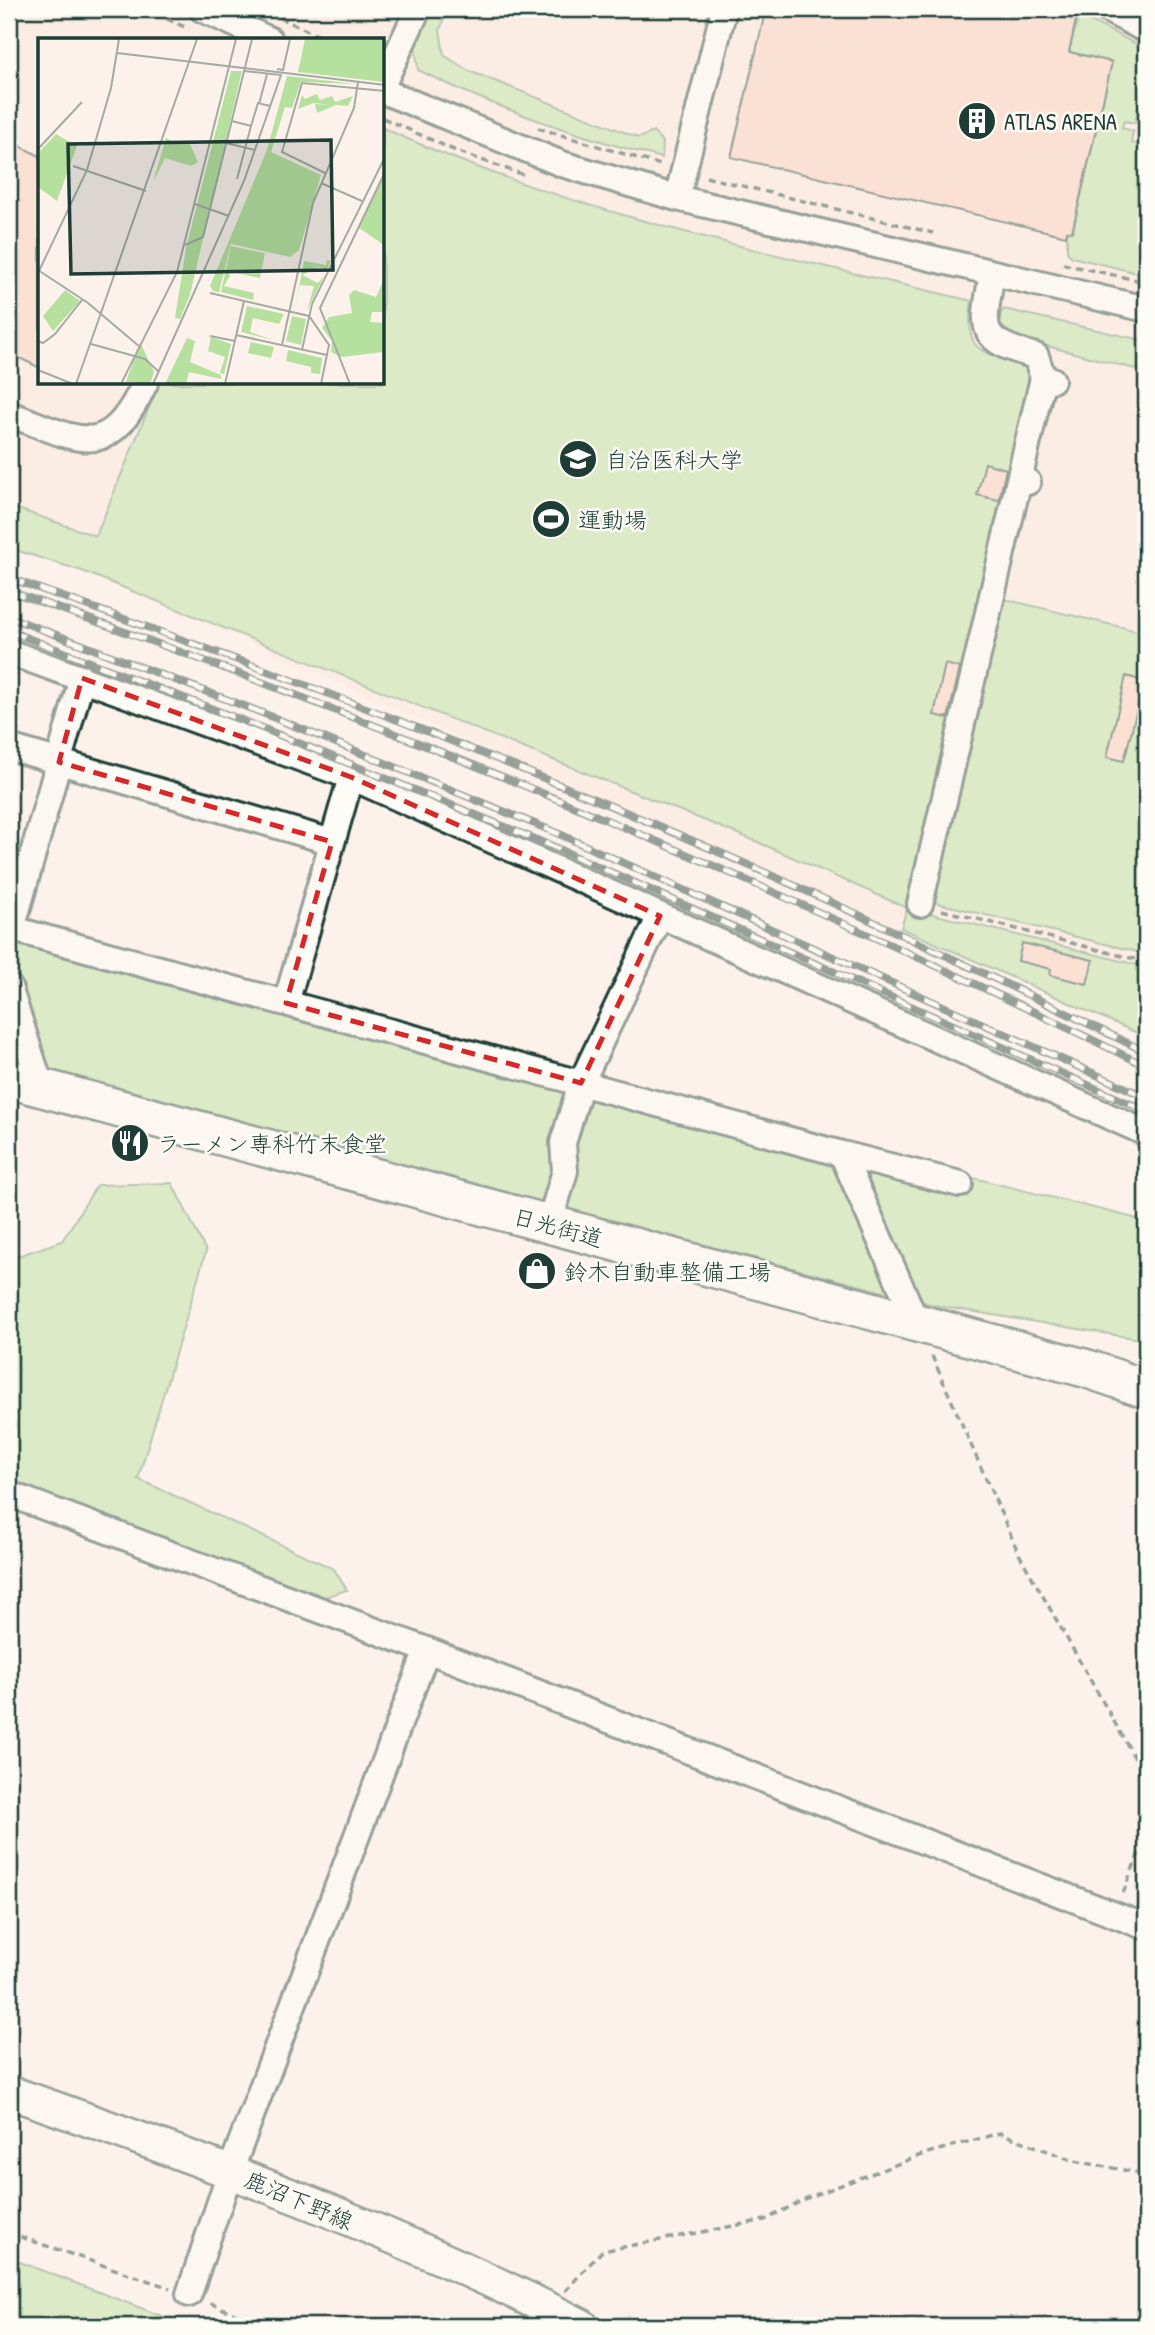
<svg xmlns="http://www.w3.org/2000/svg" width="1155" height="2335" viewBox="0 0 1155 2335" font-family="'Patrick Hand','Klee One',sans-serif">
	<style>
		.built { fill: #fbe7dc; fill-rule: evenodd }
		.green { fill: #b5e09e; stroke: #6a8e69; stroke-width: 2 }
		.building { fill: #f8ccb9; stroke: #1f3d34; stroke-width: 2 }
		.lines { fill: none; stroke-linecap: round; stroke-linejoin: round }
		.minor-casing { stroke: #1f3d34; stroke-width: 30 }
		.major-casing { stroke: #1f3d34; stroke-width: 37 }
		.highway-casing { stroke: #1f3d34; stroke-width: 42 }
		.path { stroke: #1f3d34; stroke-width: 3.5; stroke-dasharray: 7 5; stroke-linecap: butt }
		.minor { stroke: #fdfcf7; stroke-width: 24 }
		.major { stroke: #fdfcf7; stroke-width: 32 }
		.highway { stroke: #fdfcf7; stroke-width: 37 }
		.rail-casing { stroke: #1f3d34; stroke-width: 8 }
		.rail { stroke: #fdfcf7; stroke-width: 5; stroke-dasharray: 16; stroke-linecap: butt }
		.marked { fill: none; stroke: #d62828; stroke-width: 5; stroke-dasharray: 14 9; stroke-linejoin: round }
		.labels { text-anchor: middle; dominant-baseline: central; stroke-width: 5; stroke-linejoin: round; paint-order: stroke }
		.poi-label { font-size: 23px; fill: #1f3d34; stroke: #fdfcf7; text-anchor: start }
		.street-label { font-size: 23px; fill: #1f3d34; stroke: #fdfcf7 }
		.inset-road { fill: none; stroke: #a4aaa2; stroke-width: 2 }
		.view { fill: #1f3d34; fill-opacity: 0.15; stroke: #1f3d34; stroke-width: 3.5 }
		.inset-edge { fill: none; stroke: #1f3d34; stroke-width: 3.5 }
	</style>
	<rect width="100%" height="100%" fill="#fcf2eb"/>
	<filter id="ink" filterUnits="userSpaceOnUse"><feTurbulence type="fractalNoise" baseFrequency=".0143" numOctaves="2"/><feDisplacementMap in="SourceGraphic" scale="14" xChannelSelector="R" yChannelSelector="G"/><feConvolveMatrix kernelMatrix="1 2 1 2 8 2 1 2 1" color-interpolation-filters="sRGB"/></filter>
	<g filter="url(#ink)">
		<path class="built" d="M9,9H1146V1037L668,826L518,764L9,534ZM40,40H383V383H40Z"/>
		<path class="green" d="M432,9H448L440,30L444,55L467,70L639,138L653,132L663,142L662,158C578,137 496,108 418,70L415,46Z
			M1079,15L1146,49V74L1135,123L1124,121L1122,128L1133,131L1131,143L1146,146V275L1072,257L1067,252V231H1073L1112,62L1069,52Z
			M383,128C570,214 772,253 972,301C963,358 983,349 1024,366L1032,377L908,908L1146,967V1037L901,928L907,908L753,840L82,571L9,548V506L96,536L159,383H383Z
			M1004,309L1146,341V372L1009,336L998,330L996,319Z
			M1000,598L1146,633V954L929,901Z
			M9,936L1146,1221V1340L938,1306L9,1063Z
			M172,1183L206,1251L138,1479L334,1569L347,1590L312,1601L9,1487V1365L12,1358L9,1351V1259L62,1241L97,1185Z
			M12,2259L188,2326H9V2264Z"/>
		<path class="building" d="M766,9H1027L1076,20L1069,52L1112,62L1072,232L1067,231L1066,236L731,157Z
			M9,141L40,156V368L9,353Z
			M985,463L1006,469L999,500L977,495Z
			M945,664L960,668L948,718L934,715Z
			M1126,676L1144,681L1124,761L1107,757Z
			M1022,943L1093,960L1087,984L1050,975L1051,969L1018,961Z"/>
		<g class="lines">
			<defs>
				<path id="minor" d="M202,9L270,40
					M1106,9L1146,30
					M383,84L418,9
					M383,91L562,164L677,198L1146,309
					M677,198L724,9
					M992,273C983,329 975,340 1036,356L1043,378L1052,380
					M9,414C79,439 107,465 145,383
					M1028,482L1019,480L1043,378
					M9,652L351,777L1146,1133
					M9,747L332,842
					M920,904L1019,480
					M9,928L842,1154L917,1323
					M12,929L82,678
					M9,987L41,1087
					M286,1003L351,777
					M842,1154L960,1184
					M549,1225L565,1171L563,1143L581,1083L660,916
					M9,1494L427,1650L1146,1927
					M189,2294L230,2172L427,1650"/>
				<path id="major" d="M9,2092C203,2160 399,2231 582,2326"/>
				<path id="highway" d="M9,1079L1088,1369L1146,1389"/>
			</defs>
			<use href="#minor" class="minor-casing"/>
			<use href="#major" class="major-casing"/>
			<use href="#highway" class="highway-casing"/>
			<path class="path" d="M145,9L189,29
				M280,18L328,40
				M383,118L456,151L527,176
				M538,128L664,166
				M706,177L933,233
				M1063,264L1146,282
				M942,910L1146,962
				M932,1356L1019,1554L1146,1778
				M1123,1893L1146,1835
				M9,2233L170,2288
				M565,2291L602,2251L765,2220L807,2198L924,2154L1000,2133L1074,2161L1146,2174
				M210,2303L262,2326"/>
			<use href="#minor" class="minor"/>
			<use href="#major" class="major"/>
			<use href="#highway" class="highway"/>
			<defs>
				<path id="rail" d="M9,578C199,645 390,714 577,792C770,871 959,960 1146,1052
					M9,591C398,725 777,885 1146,1066
					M9,617L260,712L557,833L1146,1097
					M9,631L257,726L552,846L1146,1111"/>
			</defs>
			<use href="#rail" class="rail-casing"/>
			<use href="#rail" class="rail"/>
		</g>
	</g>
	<path d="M0 0H1155V2335H0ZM82,678L351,777L660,916L581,1083L286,1003L332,842L59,762Z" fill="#fcf2eb" fill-opacity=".55" fill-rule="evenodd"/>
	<path class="marked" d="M82,678L351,777L660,916L581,1083L286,1003L332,842L59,762Z"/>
	<defs>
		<symbol id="building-disc" viewBox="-11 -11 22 22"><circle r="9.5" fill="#1f3d34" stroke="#fdfcf7"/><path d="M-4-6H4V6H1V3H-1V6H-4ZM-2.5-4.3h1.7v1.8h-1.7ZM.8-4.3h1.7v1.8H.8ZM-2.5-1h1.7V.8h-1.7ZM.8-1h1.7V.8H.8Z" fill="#fff"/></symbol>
		<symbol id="university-disc" viewBox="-11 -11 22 22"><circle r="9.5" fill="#1f3d34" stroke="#fdfcf7"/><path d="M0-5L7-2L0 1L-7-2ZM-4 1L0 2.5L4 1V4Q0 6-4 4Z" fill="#fff"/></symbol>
		<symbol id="stadium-disc" viewBox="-11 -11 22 22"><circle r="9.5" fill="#1f3d34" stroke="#fdfcf7"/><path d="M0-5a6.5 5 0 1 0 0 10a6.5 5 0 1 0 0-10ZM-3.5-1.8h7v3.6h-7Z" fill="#fff"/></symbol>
		<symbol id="restaurant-disc" viewBox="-11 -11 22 22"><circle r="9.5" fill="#1f3d34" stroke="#fdfcf7"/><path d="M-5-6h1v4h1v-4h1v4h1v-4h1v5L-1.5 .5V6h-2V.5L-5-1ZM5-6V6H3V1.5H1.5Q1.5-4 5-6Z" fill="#fff"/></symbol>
		<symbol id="shop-disc" viewBox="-11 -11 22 22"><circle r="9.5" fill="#1f3d34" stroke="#fdfcf7"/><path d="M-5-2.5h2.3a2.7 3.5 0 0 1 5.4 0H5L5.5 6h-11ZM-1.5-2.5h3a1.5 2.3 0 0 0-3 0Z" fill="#fff"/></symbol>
	</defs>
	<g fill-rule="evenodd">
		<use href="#building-disc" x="955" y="99" width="44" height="44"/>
		<use href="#university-disc" x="556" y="437" width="44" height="44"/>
		<use href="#stadium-disc" x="529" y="497" width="44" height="44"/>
		<use href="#restaurant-disc" x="108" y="1121" width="44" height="44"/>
		<use href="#shop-disc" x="515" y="1249" width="44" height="44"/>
	</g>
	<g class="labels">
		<g class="poi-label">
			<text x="1004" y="121">ATLAS ARENA</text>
			<text x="605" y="459">自治医科大学</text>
			<text x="578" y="519">運動場</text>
			<text x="157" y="1143">ラーメン専科竹末食堂</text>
			<text x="564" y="1271">鈴木自動車整備工場</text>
		</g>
		<g class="street-label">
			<text transform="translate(558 1227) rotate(15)">日光街道</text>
			<text transform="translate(299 2200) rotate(23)">鹿沼下野線</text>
		</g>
	</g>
	<g transform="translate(38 38)">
		<rect width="346" height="346" fill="#fcf2eb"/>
		<path d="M267,1H346V44L260,34ZM193,33H204L152,257L142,281L137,280L148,210ZM249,38L318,46L263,44L254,70L247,69L233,114L283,137L261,212L252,219L193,206L181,254L175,253L172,248L229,112ZM279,56L282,62L294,58L297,64L315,58L310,68L298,67L279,75L277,66L294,67L276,65L260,71L264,57L267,61ZM18,96L39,108L19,163L0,149V115ZM128,100L140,106L151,104L160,124L153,128L127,120L115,144ZM346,137V207L321,190ZM193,208L227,215L222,240L189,233L192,238L186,248L216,255L215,262L183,254ZM289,222L293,223L289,231L279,229L264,237L280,245L286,238L269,273L276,248L262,247L257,271L266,223L288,227ZM346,241V274H334L332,284L346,285V314L303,319L293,314L294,303L284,290L291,279L314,275L311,257L316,252L338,259ZM27,252L42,263L15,293L5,278ZM209,268L246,276L241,286L215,280L212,294L235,302L203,294ZM254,278L268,281L263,307L248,303ZM173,299L193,306L186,336L182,335L187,319L170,313ZM149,300L157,303L152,324L183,337V341L151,334L148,346H127ZM102,304L116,334L112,346L88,344ZM213,304L236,309L233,320L210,315ZM250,312L284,320L282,336L273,335V329L248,323Z" fill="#b5e09e"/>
		<path class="inset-road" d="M79,15L347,47M239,31L245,32L252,1M221,66L229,36M194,83L213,88L199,141M213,88L220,65L232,68M188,105L217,112M0,111L44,64M35,128L108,153M287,135L244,114L264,45L347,53M283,145L324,163M157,166L191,178M147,207L165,199L214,1M0,232L50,265L102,309M1,233L49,132L73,50L81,1M172,255L271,278L291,307L283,346M198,297L289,317M172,298L197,303M0,303L5,305L17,296L44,262M53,306L107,321L121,334M244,307L275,165L316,70L320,44M264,312L274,266L347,119M0,332L35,346M38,346L159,1M83,346L139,234L198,1M115,346L206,143L243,37L206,33M187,346L206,263M312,346L282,270L347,134"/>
		<path class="view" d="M293,102L295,232L33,236L30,106Z"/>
		<rect width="346" height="346" class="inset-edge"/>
	</g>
	<rect width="1155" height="2335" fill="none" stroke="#fdfcf7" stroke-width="35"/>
	<rect x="18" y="18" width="1120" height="2300" fill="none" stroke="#1f3d34" stroke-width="2.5" filter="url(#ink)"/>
</svg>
